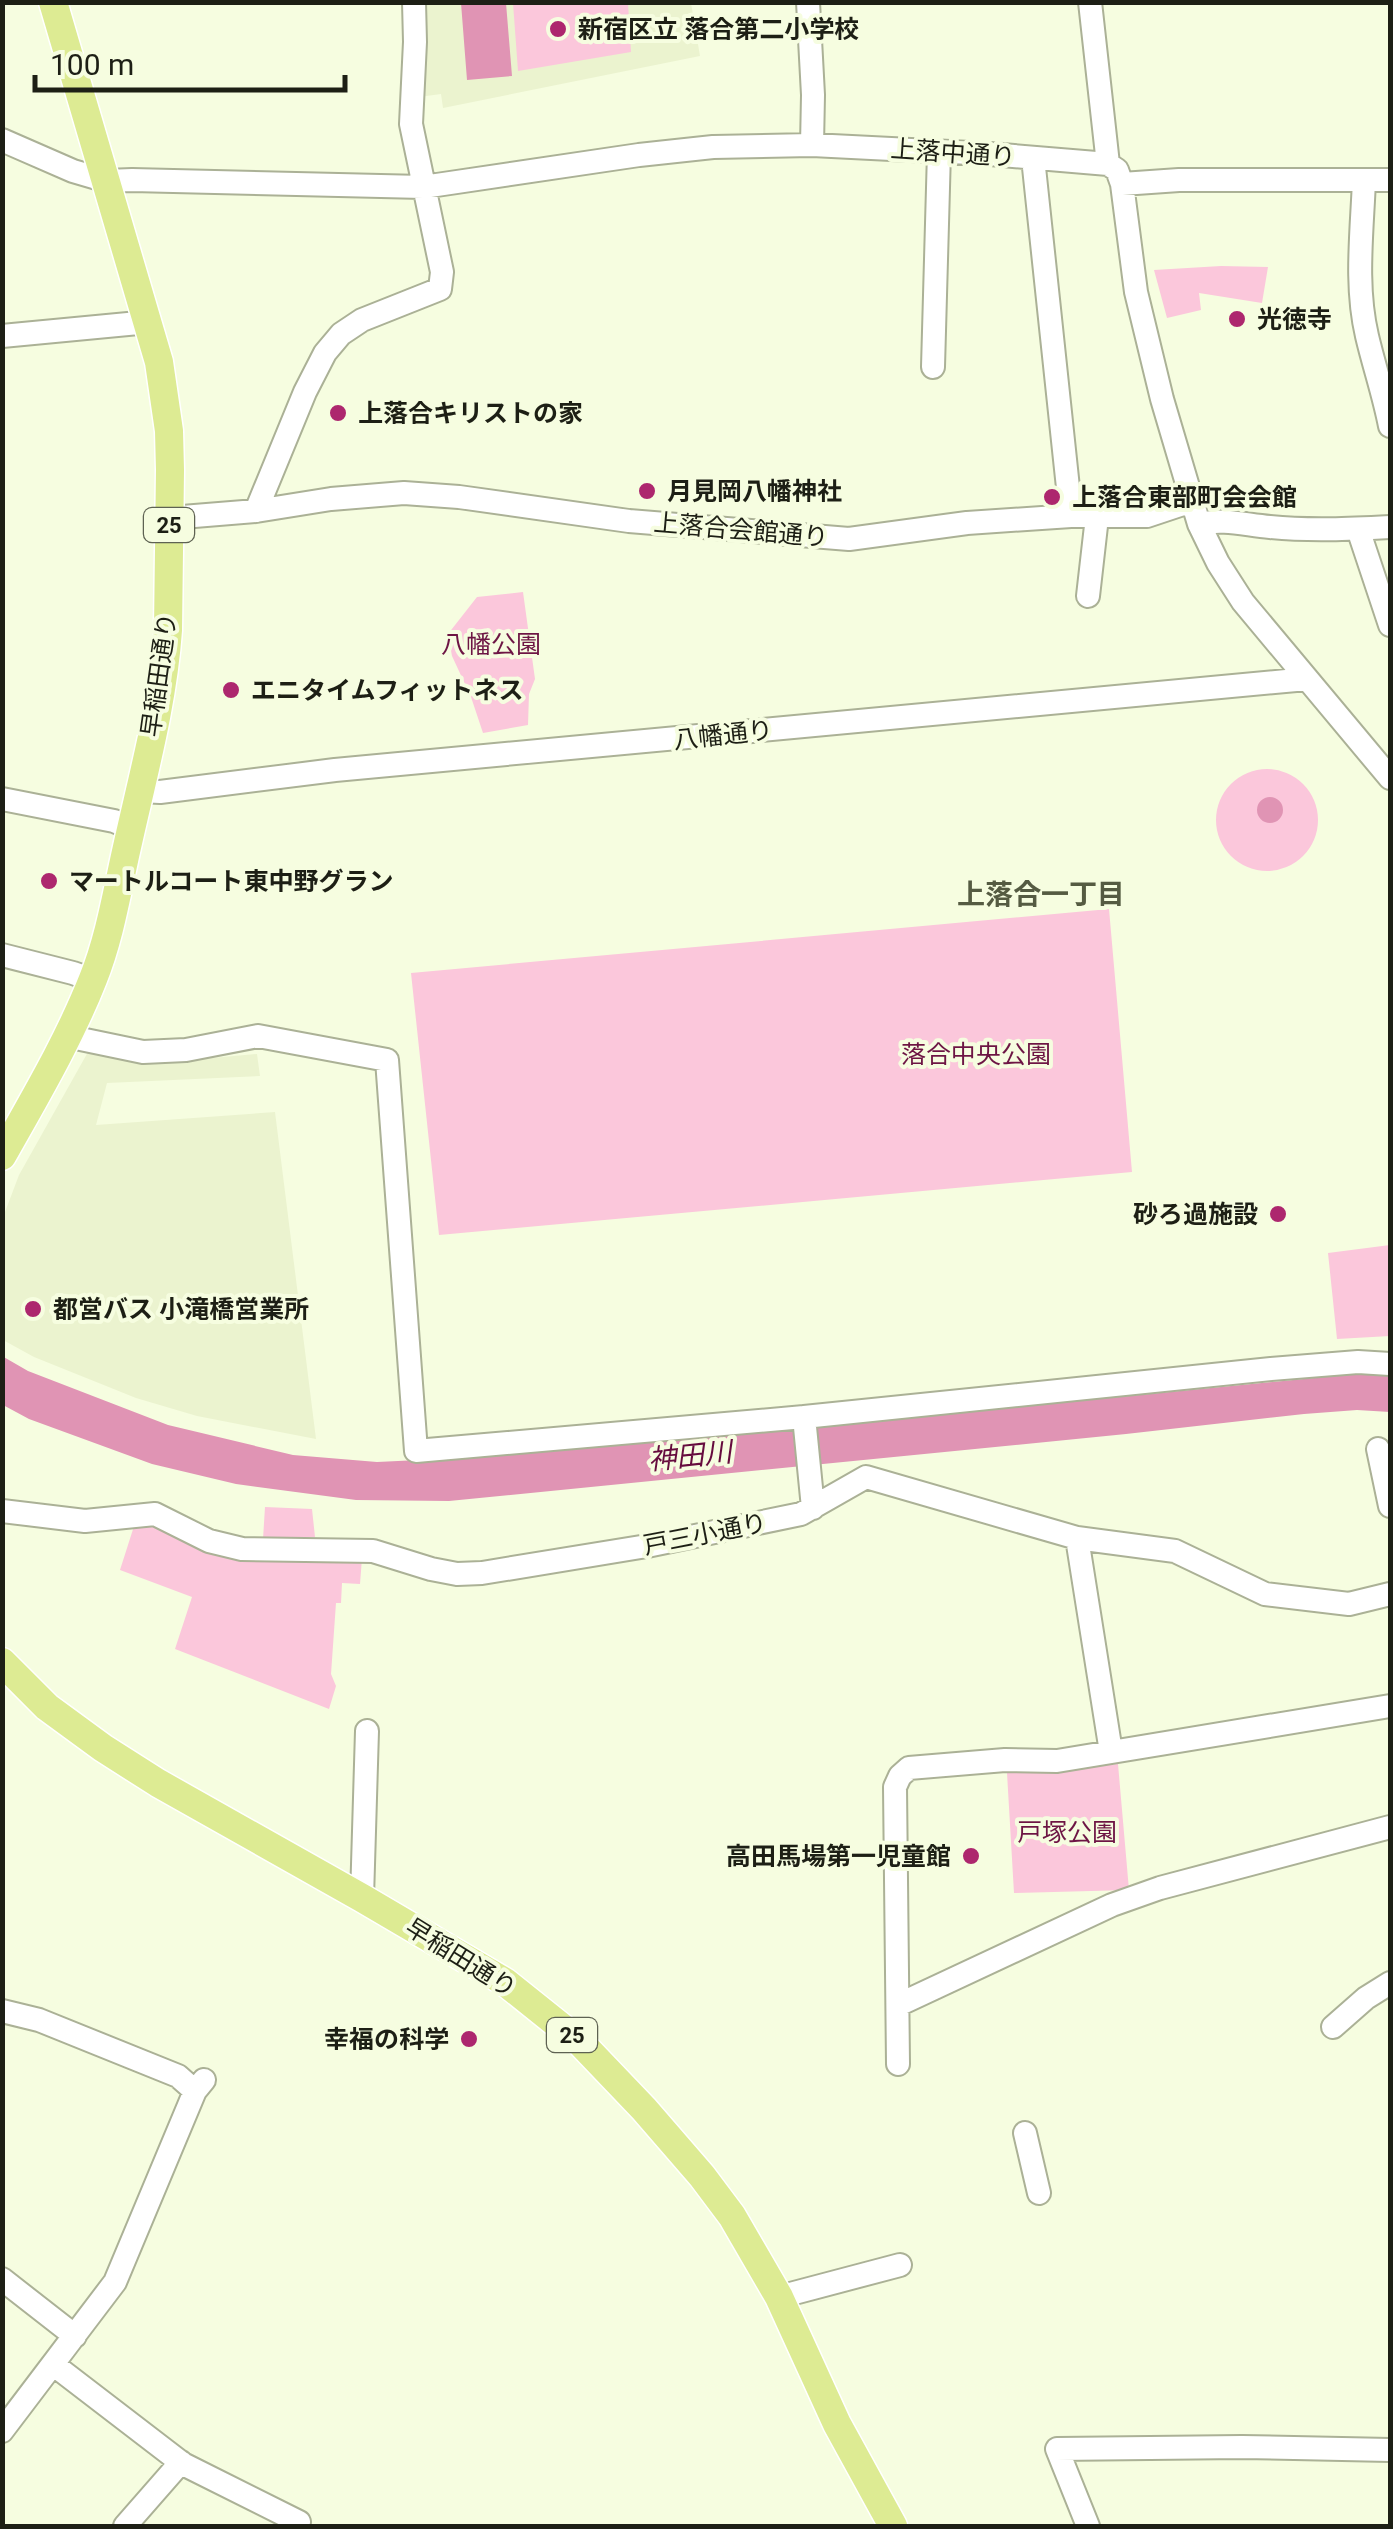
<svg xmlns="http://www.w3.org/2000/svg" width="1393" height="2529" viewBox="0 0 1393 2529" font-family="Roboto,'Noto Sans JP',sans-serif">
	<style>
		.built { fill: #ebf3cf }
		.green { fill: #fbc7db }
		.water { fill: #e094b4 }
		.lines { fill: none; stroke-linecap: round; stroke-linejoin: round }
		.minor-casing { stroke: #abb196; stroke-width: 26 }
		.major-casing { stroke: #fff; stroke-width: 31 }
		.minor { stroke: #fff; stroke-width: 22 }
		.major { stroke: #ddeb93; stroke-width: 28 }
		.poi-dot { fill: #ad276e; stroke: #f6fde0; stroke-width: 4 }
		.labels { text-anchor: middle; dominant-baseline: central; stroke-width: 8; stroke-linejoin: round; paint-order: stroke }
		.shield { fill: #f6fde0; stroke: #5e6252; stroke-width: 2.5 }
		.shield-label { font-size: 22px; font-weight: bold; fill: #1d1f15 }
		.poi-label { font-size: 25px; font-weight: bold; fill: #1d1f15; stroke: #f6fde0; text-anchor: start }
		.street-label { font-size: 25px; fill: #1d1f15; stroke: #f6fde0 }
		.park-label { font-size: 25px; fill: #6d1544; stroke: #f6fde0 }
		.neighbourhood-label { font-size: 28px; font-weight: bold; fill: #555b42; stroke: #f6fde0 }
		.water-label { font-size: 28px; font-style: italic; fill: #660c3e; stroke: #f6fde0 }
	</style>
	<rect width="100%" height="100%" fill="#f6fde0"/>
	<path class="built" d="M422,3H691L700,56L443,108L441,94L419,97Z
		M88,1052L156,1063L257,1054L260,1076L107,1083L96,1125L275,1112L316,1439L197,1416L136,1398L34,1357L3,1340L2,1220L19,1175Z"/>
	<path class="green" d="M513,3H628L631,52L518,71Z
		M1221,266L1268,267L1262,303L1199,293L1201,310L1167,318L1154,270Z
		M523,592L535,679L529,694L528,725L483,733L471,697L452,656L448,634L477,597Z
		M1216 820a51 51 0 1 1 102 0a51 51 0 1 1-102 0Z
		M1109,909L1132,1172L439,1235L411,973Z
		M1390,1245V1336L1337,1339L1328,1253Z
		M265,1507L312,1509L315,1537L263,1539Z
		M135,1523H157L210,1550L362,1558L360,1584L342,1583L341,1603H336L331,1674L336,1686L329,1709L175,1649L192,1597L120,1570Z
		M1118,1764L1129,1890L1014,1893L1007,1773Z"/>
	<path class="water" d="M461,3H506L512,76L467,80Z
		M1257 810a13 13 0 1 1 26 0a13 13 0 1 1-26 0Z
		M2,1356L28,1371L168,1425L293,1455L377,1462L482,1457L623,1445L1355,1374H1390V1412L1357,1410L1304,1414L1126,1434L449,1501L356,1500L236,1484L152,1464L29,1419L3,1405Z"/>
	<g class="lines">
		<defs>
			<path id="minor" d="M808,2L813,95L812,145
				M1090,2L1108,164
				M2,140L73,171L107,181L132,180L423,187L639,155L713,147L812,145L990,154L1108,164L1117,170L1122,184L1136,292L1162,399L1199,524L1218,563L1243,602L1390,778
				M1033,158L1071,516
				M1364,180C1362,232 1355,285 1367,336C1374,366 1384,395 1390,426
				M1122,184L1179,180H1390
				M2,336L149,322
				M933,367L939,152
				M256,511L305,392L325,353L341,334L362,320L440,289L442,272L411,124L415,42L414,2
				M170,518L256,511L331,499L404,493L459,497L629,521L849,539L967,523L1071,516H1147L1192,501
				M1199,524C1224,518 1245,525 1270,527C1310,531 1351,529 1390,527
				M1358,529L1390,625
				M1088,596L1097,517
				M140,791L160,792L335,770L1307,679
				M2,799L114,821L131,828
				M2,955L73,973L93,980
				M66,1036L143,1052L186,1050L258,1036L387,1060L416,1451L804,1417L1271,1369L1358,1362L1390,1364
				M804,1417L813,1508
				M1378,1449L1390,1506
				M2,1511L85,1521L155,1514L209,1541L242,1549L373,1551L431,1569L457,1574L482,1573L647,1546L801,1514L866,1477L1077,1538L1175,1551L1265,1594L1349,1604L1390,1594
				M1077,1538L1111,1752
				M362,1898L367,1731
				M898,2005L1112,1905L1160,1888L1390,1827
				M2,2011L39,2020L178,2076L195,2091
				M1333,2027L1366,1998L1390,1983
				M898,2064L895,1787L900,1776L909,1768L1005,1760L1057,1761L1390,1706
				M1025,2133L1039,2193
				M2,2279L75,2336
				M779,2297L900,2265
				M54,2365L183,2464L299,2522L297,2526
				M2,2431L115,2282L195,2091L204,2080
				M125,2526L181,2462
				M1088,2526L1057,2449L1242,2447L1390,2450"/>
			<path id="major" d="M2,1156C34,1099 69,1040 93,979C110,937 117,891 127,847C143,775 163,703 168,630L170,470L169,431L159,362L53,2
				M2,1662L47,1707L103,1748L158,1783L362,1898L505,1982L580,2042L644,2109L702,2176L732,2216L779,2297L837,2424L893,2526"/>
		</defs>
		<use href="#minor" class="minor-casing"/>
		<use href="#major" class="major-casing"/>
		<use href="#minor" class="minor"/>
		<use href="#major" class="major"/>
	</g>
	<g class="poi-dot">
		<circle cx="558" cy="29" r="10"/>
		<circle cx="1237" cy="319" r="10"/>
		<circle cx="338" cy="413" r="10"/>
		<circle cx="647" cy="491" r="10"/>
		<circle cx="1052" cy="497" r="10"/>
		<circle cx="231" cy="690" r="10"/>
		<circle cx="49" cy="881" r="10"/>
		<circle cx="1278" cy="1214" r="10"/>
		<circle cx="33" cy="1309" r="10"/>
		<circle cx="971" cy="1856" r="10"/>
		<circle cx="469" cy="2039" r="10"/>
	</g>
	<g class="labels">
		<g class="shield">
			<rect x="144" y="508" width="50" height="34" rx="8"/>
			<rect x="547" y="2018" width="50" height="34" rx="8"/>
		</g>
		<g class="shield-label">
			<text x="169" y="525">25</text>
			<text x="572" y="2035">25</text>
		</g>
		<g class="poi-label">
			<text x="578" y="29">新宿区立 落合第二小学校</text>
			<text x="1257" y="319">光徳寺</text>
			<text x="358" y="413">上落合キリストの家</text>
			<text x="667" y="491">月見岡八幡神社</text>
			<text x="1072" y="497">上落合東部町会会館</text>
			<text x="251" y="690">エニタイムフィットネス</text>
			<text x="69" y="881">マートルコート東中野グラン</text>
			<text x="1258" y="1214" text-anchor="end">砂ろ過施設</text>
			<text x="53" y="1309">都営バス 小滝橋営業所</text>
			<text x="951" y="1856" text-anchor="end">高田馬場第一児童館</text>
			<text x="449" y="2039" text-anchor="end">幸福の科学</text>
		</g>
		<g class="street-label">
			<text transform="translate(953 153) rotate(4)">上落中通り</text>
			<text transform="translate(741 530) rotate(5)">上落合会館通り</text>
			<text transform="translate(159 675) rotate(-82)">早稲田通り</text>
			<text transform="translate(723 735) rotate(-6)">八幡通り</text>
			<text transform="translate(705 1534) rotate(-11)">戸三小通り</text>
			<text transform="translate(461 1958) rotate(32)">早稲田通り</text>
		</g>
		<g class="park-label">
			<text x="491" y="644">八幡公園</text>
			<text x="976" y="1054">落合中央公園</text>
			<text x="1067" y="1832">戸塚公園</text>
		</g>
		<g class="neighbourhood-label">
			<text x="1041" y="894">上落合一丁目</text>
		</g>
		<g class="water-label">
			<text transform="translate(690 1456) rotate(-6)">神田川</text>
		</g>
	</g>
	<rect width="1393" height="2529" fill="none" stroke="#1d1f15" stroke-width="10"/>
	<path d="M35 75v15h310v-15" fill="none" stroke="#1d1f15" stroke-width="5"/>
	<text x="50" y="75" font-size="30" fill="#1d1f15" stroke="#f6fde0" stroke-width="8" paint-order="stroke">100 m</text>
</svg>
